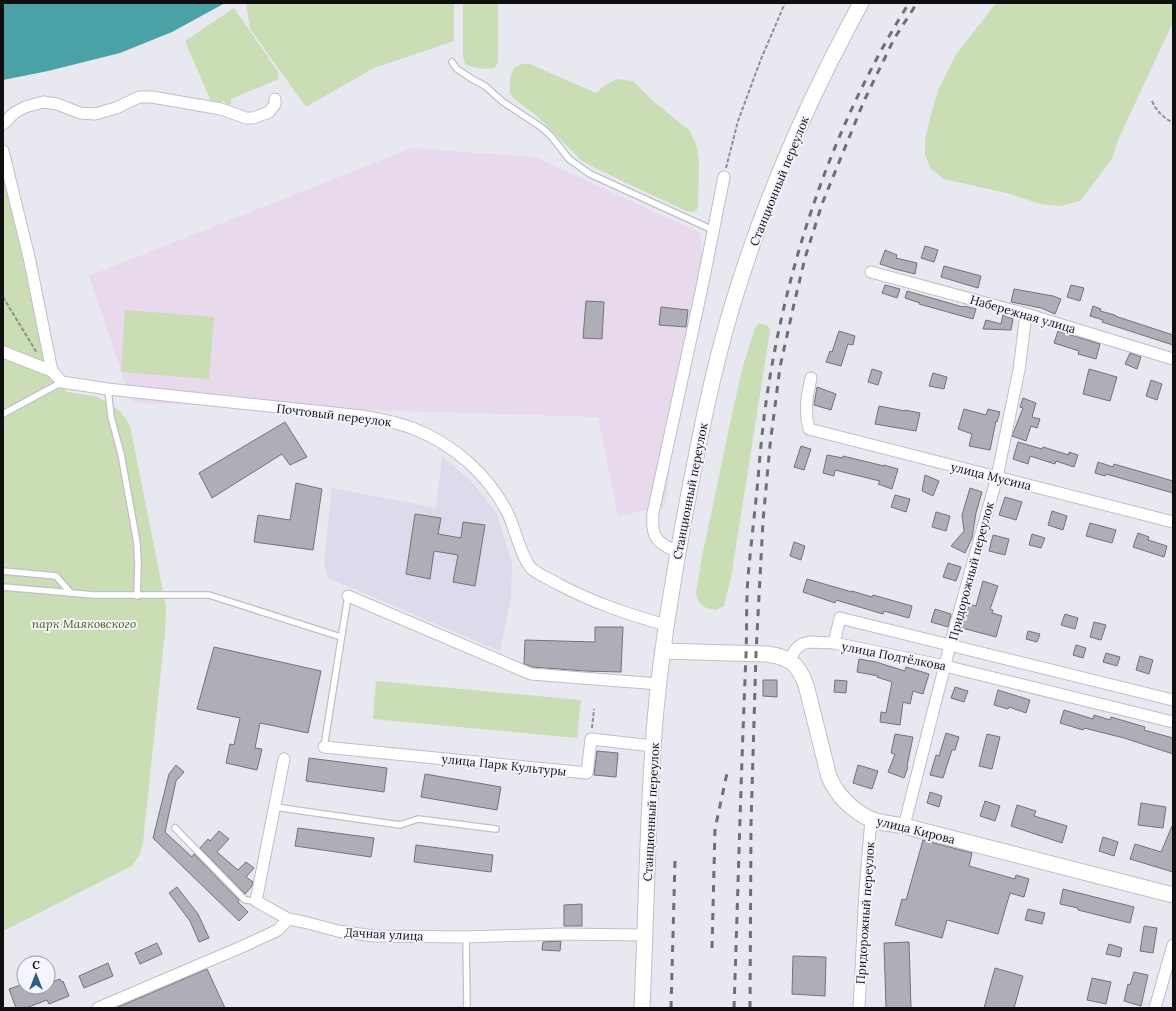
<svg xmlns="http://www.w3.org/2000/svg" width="1176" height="1011" viewBox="0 0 1176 1011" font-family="Lora,serif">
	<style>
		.industrial { fill: #e8d9ed }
		.built { fill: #dcdaeb }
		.green { fill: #caddb5 }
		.water { fill: #4aa2a6 }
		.building { fill: #aeaeb7; stroke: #73727b }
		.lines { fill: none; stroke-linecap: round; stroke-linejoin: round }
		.lane-casing { stroke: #c0bfc8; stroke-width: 8 }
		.street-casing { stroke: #c0bfc8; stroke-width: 13 }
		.secondary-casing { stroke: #c0bfc8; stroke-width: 17 }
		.path { stroke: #8e8e95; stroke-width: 2; stroke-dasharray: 4 2; stroke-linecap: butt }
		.lane { stroke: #fff; stroke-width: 5.5 }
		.street { stroke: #fff; stroke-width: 11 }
		.secondary { stroke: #fff; stroke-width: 15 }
		.rail { stroke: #6f6f74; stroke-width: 3; stroke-dasharray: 7 7; stroke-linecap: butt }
		.labels { text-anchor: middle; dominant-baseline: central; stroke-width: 4; stroke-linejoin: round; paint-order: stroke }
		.street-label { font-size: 12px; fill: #0f0f12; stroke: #f6f5ff }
		.park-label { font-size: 12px; font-style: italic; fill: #415f03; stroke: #f6f5ff }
	</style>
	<rect width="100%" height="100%" fill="#e8e8f1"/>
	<path class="industrial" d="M412,148L535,157L700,233L702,257L682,350L676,414L665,506L618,516L598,417L132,403L89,276Z"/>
	<path class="built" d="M442,456L473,483L497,514L512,563L511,598L500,651L328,578L324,563L332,488L436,508Z"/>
	<path class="green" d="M246,3H454V41L374,68L306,107L250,29Z
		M463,3H498V62L494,68C484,69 474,69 465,64L463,56Z
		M996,3H1173V22L1118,140L1112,159L1080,201L1060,206L1041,204L1006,193L944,179L931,169L925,155V140L930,118L938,91L955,56Z
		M234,8L278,72L279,79L231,99V104L227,105L224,101L213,106L185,41Z
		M522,64H530L596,93L604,86L617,79L633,81L652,100L690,131L696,144L699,161L698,207L695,212L686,211L599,170L582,161L537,116L513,98L510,92V77L514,68Z
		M3,172L44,355L52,380L68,392L98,397L120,411L130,425L166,607L165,632L143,843L140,854L132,866L3,931Z
		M125,310L214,317L209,379L121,372Z
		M759,323L768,326L770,331L731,578L724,606L716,610L706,608L699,602L696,594L702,557L732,414L743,366L755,328Z
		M376,681L581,700L577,738L373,719Z"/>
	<path class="water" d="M3,3H225L172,32L120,53L48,71L3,80Z"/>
	<path class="building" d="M925,246L938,250L934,262L921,258Z
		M885,250L897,255L896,258L917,263L915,274L895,269L880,264Z
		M944,266L981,276L978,288L941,277Z
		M885,285L900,289L897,298L882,293Z
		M1071,285L1084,288L1080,301L1067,297Z
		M1014,289L1053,296L1061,299L1055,314L1041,308L1011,302Z
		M907,291L963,307L964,306L976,309L973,319L919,304L920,303L905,298Z
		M586,301L604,302L602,339L583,338Z
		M1093,306L1101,309L1100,311L1115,315V316L1173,335V345L1102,322L1103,320L1090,316Z
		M661,307L688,310L686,327L659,325Z
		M1003,315L1013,319L1011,330L983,329L986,320L1001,324Z
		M839,331L855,336L853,345L848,344L841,366L826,362L830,351L832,352Z
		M1058,331L1100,344L1096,359L1078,354L1079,351L1054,343Z
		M1130,353L1141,357L1137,369L1125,364Z
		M872,369L882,372L878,385L868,382Z
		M1089,369L1117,377L1110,401L1083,394Z
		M933,373L947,377L944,389L929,386Z
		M1151,380L1162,384L1157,400L1146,396Z
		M817,387L836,394L831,410L814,405Z
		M1023,398L1036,403L1032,417L1040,419L1037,428L1031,426L1026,441L1012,436L1023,408L1020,407Z
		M879,406L905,411V410L920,413L916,431L875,424Z
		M964,409L986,415L988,409L1000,412L997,422L996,421L990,450L969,446L972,434L958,429Z
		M285,422L307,457L290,465L282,454L212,498L199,473Z
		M1018,442L1042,449L1043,447L1069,455V452L1078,455L1074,467L1056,461L1055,464L1030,456L1028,464L1013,459Z
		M801,446L811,449L804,470L794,467Z
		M827,455L843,458V456L884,466V465L898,469L892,489L878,484L880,481L851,474L835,470L834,476L823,473Z
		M1098,462L1113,467L1114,464L1173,481V493L1106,474L1105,476L1095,473Z
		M925,475L939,481L933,496L922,491Z
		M296,483L322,489L313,550L254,542L258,515L290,520Z
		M970,488L982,492L976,513L972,538L965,553L951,546L964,531L962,515Z
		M895,495L910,499L906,512L891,507Z
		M1005,497L1022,502L1016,520L999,515Z
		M1052,511L1067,516L1063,530L1048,525Z
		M936,512L950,516L946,531L932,527Z
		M415,514L441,518L438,534L461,538L463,522L485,525L475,586L453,582L458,555L434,551L430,579L406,574Z
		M1090,523L1116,530L1112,543L1086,536Z
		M1138,533L1149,537L1148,540L1167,546L1164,557L1133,547Z
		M1032,534L1045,538L1041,548L1029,545Z
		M993,535L1009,539L1005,555L989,551Z
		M794,542L805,546L801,560L790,556Z
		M948,563L961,567L956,581L943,577Z
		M807,579L852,592V591L872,597L873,595L912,606L909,618L884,611L883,614L836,600L835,603L803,592Z
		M983,581L998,586L990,609L993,610L992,613L1002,616L996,637L962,628L969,604L976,606Z
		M935,609L951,614L948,627L931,622Z
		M1065,614L1078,618L1075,629L1061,625Z
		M1094,622L1106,625L1101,640L1090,637Z
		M595,627H623L621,672L584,671L533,667L524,664L525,640L595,642Z
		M1028,631L1040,634L1037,642L1026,639Z
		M1076,645L1086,648L1083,658L1073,655Z
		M214,647L321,671L308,733L260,723L255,748L262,749L257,770L226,763L230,744L234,745L240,718L197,709Z
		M1106,653L1120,657L1117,666L1103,662Z
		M1140,656L1153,660L1149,674L1136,670Z
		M859,659L876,662L905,671L906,667L929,674L923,694L913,691L910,704L903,702L900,725L880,722L881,712L886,713L892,682L877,677L878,676L857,672Z
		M763,680H777V697L763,696Z
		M835,680L847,681L846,693L834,692Z
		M955,687L968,691L964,702L951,698Z
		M998,690L1030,700L1026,713L1009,707L1008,709L994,705Z
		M1064,710L1093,719L1094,715L1110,720L1111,717L1145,727L1144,730L1173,738V754L1124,738L1084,728L1083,730L1060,723Z
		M946,733L959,737L955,750H952L943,778L930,775L936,755L939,756Z
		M895,734L913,737L907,766L908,767L904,778L888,772L895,754L891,753Z
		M987,734L1000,737L992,769L979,766Z
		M597,751L618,753L616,777L594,775Z
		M309,758L387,768L384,792L306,781Z
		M176,765L184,772L176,781L165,832L192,857L194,854L239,900L238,902L248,912L239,921L153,838L169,774Z
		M858,765L878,771L872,789L853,783Z
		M425,774L501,787L497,810L421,797Z
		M930,792L942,796L939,807L927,803Z
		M985,801L1000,806L995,821L980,816Z
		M1141,803L1166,807L1163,828L1138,825Z
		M1017,805L1036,811L1034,816L1067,826L1062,843L1011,826Z
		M1173,824V872L1130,859L1135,844L1161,852Z
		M298,828L374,838L371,857L295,846Z
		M219,831L229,839L217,852L238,870L246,862L254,868L246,877L253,882L252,886L245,894L200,848L208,839L210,841Z
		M1103,837L1118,842L1114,856L1099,851Z
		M923,840L972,853L969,866L1015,879L1016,875L1029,879L1024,897L1010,893L998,934L947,920L942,938L895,925L902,899L906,900Z
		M416,845L493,855L491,872L414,862Z
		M177,887L198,914L209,938L199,942L190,921L169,893Z
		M1063,889L1134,907L1130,923L1078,910V908L1060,904Z
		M582,904V926H564V905Z
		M1028,909L1045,913L1042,924L1025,920Z
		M1144,926L1157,928L1153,953L1140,951Z
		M561,941L560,951L542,950L543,942Z
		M909,942L911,1008H886L884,943Z
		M157,943L162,954L140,964L135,953Z
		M1109,944L1122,948L1120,957L1106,954Z
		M793,956L826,957L825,996L792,994Z
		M108,963L113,976L84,988L79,976Z
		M995,968L1023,976L1014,1008H984Z
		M207,969L225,1008H116Z
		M1134,972L1148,975L1141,1006L1124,1001L1128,984L1130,985Z
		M1092,978L1111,982L1106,1004L1087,1000Z
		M60,979L61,982L63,981L69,996L49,1004L47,1000L26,1008H16L9,989L24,984V987H31L33,994L50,987L49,983Z"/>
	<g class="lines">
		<defs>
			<path id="lane" d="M452,62L457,69L472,79L485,86L503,102L541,127L551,136L569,159L590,174L713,230
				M108,389L111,417L121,454L137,543L138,564L137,596
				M3,414L62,382
				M3,571L56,576L71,593
				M3,587L94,595H209L341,637
				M324,747L348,596
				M275,807L400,825L418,819L496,829
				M175,828L245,900L256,901
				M466,937L467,1008"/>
			<path id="street" d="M3,124L14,113L25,107L43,102L57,104L80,113L95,114L116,108L139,97H152L221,109L246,118H253L269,112L275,104V99
				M3,151L29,257L52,371
				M871,272L1026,314L1173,359
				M3,352L52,371L62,382L108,389L362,416C379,419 396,422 412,428C454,444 490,476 509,516C515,529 522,560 532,569C539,575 550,579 558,584C594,603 627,614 666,625
				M811,378C807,396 804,411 809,429L1173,522
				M678,552C656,543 651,537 653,513L701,292L724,177
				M348,596L531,674L659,684
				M834,643L840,618L1173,700
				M789,660L796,649L802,644L810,642L834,643L945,666L1173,722
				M324,747L587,773L591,739L653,746
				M284,759L256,901L288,919
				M904,826L950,645L997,477L1019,370L1026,314
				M98,1008L246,945L278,930L288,919L304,922L338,931L374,936L466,937L561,934L645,935
				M859,1008L865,891L871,819
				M1155,1008L1173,945"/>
			<path id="secondary" d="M663,651L767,654C789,657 798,663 806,685L829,777C837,795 852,810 870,819C880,823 894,824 904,826L1173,895
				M642,1008C646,921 647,834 653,747C658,669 671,591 685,514C698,446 711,377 731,310C762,205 808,100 861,3"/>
		</defs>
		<use href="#lane" class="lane-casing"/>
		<use href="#street" class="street-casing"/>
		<use href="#secondary" class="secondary-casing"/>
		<path class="path" d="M1152,101C1157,112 1163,117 1173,123
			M726,168L738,121L761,59L785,3
			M3,297L37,353
			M592,728L594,709"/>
		<use href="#lane" class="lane"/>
		<use href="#street" class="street"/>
		<use href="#secondary" class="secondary"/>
		<path class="rail" d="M712,948L715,829L727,773
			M671,1008L675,861
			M734,1008C738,890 741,773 746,655C747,629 746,603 748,577C751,544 755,511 758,479C761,441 765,403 772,365C795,237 840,113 909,3
			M750,1008L751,824L756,653L763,521L770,445L780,367L794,304L805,258L822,204L864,101L894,39L917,3"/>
	</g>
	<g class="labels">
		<g class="street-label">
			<text transform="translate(779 181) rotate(-68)">Станционный переулок</text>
			<text transform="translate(1023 314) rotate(16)">Набережная улица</text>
			<text transform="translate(334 415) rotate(7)">Почтовый переулок</text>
			<text transform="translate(991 476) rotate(14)">улица Мусина</text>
			<text transform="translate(690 491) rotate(-79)">Станционный переулок</text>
			<text transform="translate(971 571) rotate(-75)">Придорожный переулок</text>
			<text transform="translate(894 656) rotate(11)">улица Подтёлкова</text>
			<text transform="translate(504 765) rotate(6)">улица Парк Культуры</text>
			<text transform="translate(651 812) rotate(-87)">Станционный переулок</text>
			<text transform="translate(916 830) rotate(14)">улица Кирова</text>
			<text transform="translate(865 913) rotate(-86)">Придорожный переулок</text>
			<text transform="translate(384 934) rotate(3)">Дачная улица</text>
		</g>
		<g class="park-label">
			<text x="84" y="623">парк Маяковского</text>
		</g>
	</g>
	<rect width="1176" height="1011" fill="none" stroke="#0f0f12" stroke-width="8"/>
	<g transform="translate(36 975)"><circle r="19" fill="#f6f5ff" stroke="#9a99a0"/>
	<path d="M0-3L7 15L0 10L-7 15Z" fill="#2b617c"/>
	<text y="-6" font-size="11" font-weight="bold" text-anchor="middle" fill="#0f0f12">С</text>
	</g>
</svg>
